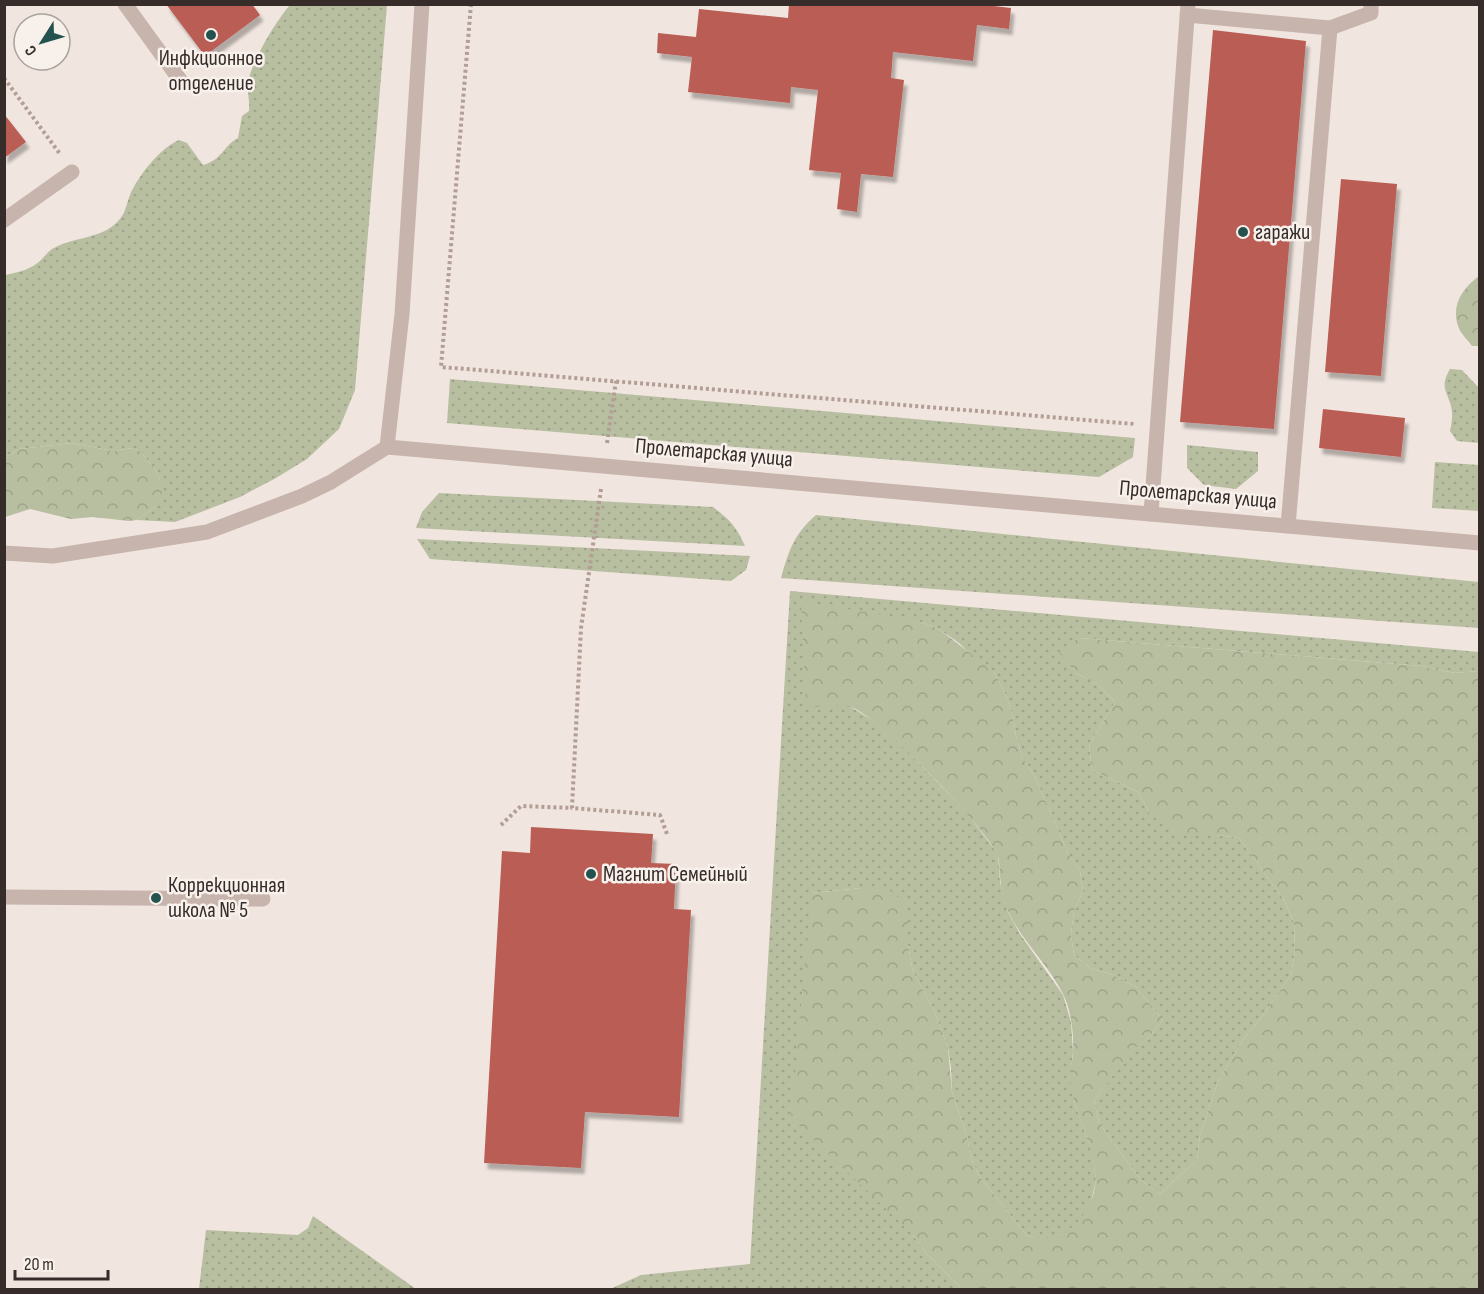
<svg xmlns="http://www.w3.org/2000/svg" width="1484" height="1294" viewBox="0 0 1484 1294" font-family="'Sofia Sans Condensed',sans-serif">
	<style>
		.grass { fill: url(#grass-dots) }
		.forest { fill: url(#forest-crowns) }
		.building { fill: #b95d54; filter: url(#shadow) }
		.lines { fill: none; stroke-linecap: round; stroke-linejoin: round }
		.path { stroke: #b39e96; stroke-width: 4; stroke-dasharray: 3 3; stroke-linecap: butt }
		.service { stroke: #c7b4ac; stroke-width: 15 }
		.minor { stroke: #c7b4ac; stroke-width: 15 }
		.tertiary { stroke: #c7b4ac; stroke-width: 15 }
		.poi-dot { fill: #24534f; stroke: #f8f0eb; stroke-width: 2 }
		.labels { text-anchor: middle; dominant-baseline: central; stroke-width: 5; stroke-linejoin: round; paint-order: stroke }
		.poi-label { font-size: 22px; fill: #362c2a; stroke: #f8f0eb; text-anchor: start }
		.street-label { font-size: 22px; fill: #362c2a; stroke: #f8f0eb }
	</style>
	<defs>
		<pattern id="grass-dots" width="8" height="8" patternUnits="userSpaceOnUse" patternTransform="scale(1.5)"><rect width="8" height="8" fill="#b8bea0"/><path d="M2 2h.1M6 6h.1" fill="none" stroke="#9fa38a" stroke-width="1.8" stroke-linecap="round"/></pattern>
		<pattern id="forest-crowns" width="20" height="18" patternUnits="userSpaceOnUse" patternTransform="scale(1.5)"><rect width="20" height="18" fill="#b8bea0"/><path d="M2 6a3 3 0 1 1 6 0M12 15a3 3 0 1 1 6 0" fill="none" stroke="#9fa38a"/></pattern>
		<filter id="shadow"><feDropShadow dx="3.5" dy="6" stdDeviation="1.5" flood-color="#0004"/></filter>
	</defs>
	<rect width="100%" height="100%" fill="#f0e5df"/>
	<path class="grass" d="M290,5H387L355,390L339,429L307,459L276,478L240,497L175,522L137,520L155,507L160,480L156,471L140,451L132,448L113,451L72,443L20,449L5,457V275C19,272 31,270 42,259C46,255 50,249 56,247C77,236 107,239 122,216C126,210 127,202 130,195C138,176 160,148 179,140L187,143L203,165C222,160 223,146 238,138L242,116L249,111C250,101 247,92 248,83C251,62 276,21 290,5Z
		M1450,369L1462,370L1479,388V443L1457,441L1450,431C1452,423 1453,414 1451,406C1446,389 1440,387 1450,369Z
		M450,379L1135,438L1133,457L1099,477L447,423Z
		M1187,445L1258,452V471L1236,489L1204,485L1187,468Z
		M1435,462L1479,465V511L1432,508Z
		M439,493L713,507C730,520 736,526 745,546L416,528L422,512Z
		M816,515L1479,582V628L781,578C789,550 794,534 816,515Z
		M417,539L750,556L746,570L731,581L430,559Z
		M790,591L1479,652V671L1455,673L1422,666L1079,638L1076,673L1097,684L1115,702L1089,745L1092,770L1138,792L1150,814L1217,835L1239,838L1284,900L1294,923L1295,950L1291,975L1261,1018L1245,1037L1218,1081L1200,1135L1197,1160L1160,1194L1141,1180L1112,1141L1099,1122L1094,1101L1130,1051L1148,1038L1163,1020L1136,987L1113,975L1092,969L1074,955L1071,934L1074,911L1083,891L1080,871L1068,853L1036,779L1022,756L1016,736L1013,716L1005,693L994,672L976,660L959,643L939,629L918,621L851,707L875,722L894,737L966,812L998,854L1000,882L1008,912L1020,934L1063,995L1071,1022L1073,1052L1070,1077L1075,1104L1093,1155L1096,1180L1090,1207L1073,1229L1051,1239L1027,1236L981,1178L971,1159L967,1136L952,1092L951,1068L948,1048L934,1010L913,972L908,945V922L862,888L811,893L913,1235L928,1255L962,1289L608,1290L641,1275L750,1264Z
		M313,1216L416,1289H199L206,1230L298,1235L308,1228Z"/>
	<path class="forest" d="M1479,276V346H1472C1468,340 1460,333 1458,326C1451,304 1463,288 1479,276Z
		M72,443L113,451L132,448L140,451L156,471L160,480L162,493L155,507L137,520L129,521L93,517L71,519L30,509L5,517V457L20,449Z
		M801,601L918,621L939,629L994,672L1005,693L1013,716L1016,736L1022,756L1036,779L1068,853L1080,871L1083,891L1074,911L1071,934L1074,955L1092,969L1113,975L1136,987L1163,1020L1148,1038L1130,1052L1094,1101L1099,1122L1112,1141L1141,1180L1160,1194L1197,1160L1200,1135L1218,1081L1245,1037L1261,1018L1291,975L1295,950L1294,923L1284,900L1239,838L1217,835H1190L1168,829L1150,814L1138,792L1092,770L1089,745L1115,702L1097,684L1076,673L1059,652L1079,638L1422,666L1455,673L1479,671V1289H962L928,1255L913,1235L791,1118L811,893L862,888L888,889L905,903L908,922V945L913,972L934,1010L948,1048L952,1092L967,1136L971,1159L981,1178L1027,1236C1054,1239 1065,1238 1082,1216C1117,1173 1073,1124 1070,1078C1069,1070 1073,1061 1073,1052C1074,1033 1071,1010 1063,994C1049,966 1024,943 1010,915C1004,904 1001,888 1000,876C999,869 1000,859 997,854C985,827 877,715 851,707C841,704 818,707 806,707Z"/>
	<path class="building" d="M166,4H252L260,15L205,56Z
		M789,4H977L1011,8L1009,29L977,25L973,61L893,52L891,78L904,80L893,177L861,174L857,212L837,209L841,173L809,170L818,90L791,87L790,103L688,92L692,57L657,53L658,33L696,37L699,9L788,18Z
		M1213,30L1306,41L1274,429L1180,422Z
		M4,114L26,142L4,158Z
		M1341,179L1397,184L1381,376L1325,372Z
		M1323,409L1405,418L1401,457L1319,448Z
		M531,827L653,834L651,863L676,864L674,909L691,910L679,1117L585,1112L581,1168L484,1163L502,851L530,853Z"/>
	<g class="lines">
		<path class="path" d="M471,4L441,367L1135,424
			M4,78L60,154
			M607,443L616,381
			M601,489L581,628L572,808L660,815L667,834
			M501,825L521,806L572,808"/>
		<path class="service" d="M125,4L183,84
			M1187,15L1330,28L1288,526
			M1330,28L1371,13V4
			M4,220L72,172
			M1151,514L1188,4
			M4,897L263,899"/>
		<path class="minor" d="M387,447L1480,543"/>
		<path class="tertiary" d="M4,553L53,556L207,532L302,496L331,482L387,447L402,314L422,4"/>
	</g>
	<g class="poi-dot">
		<circle cx="211" cy="35" r="6"/>
		<circle cx="1243" cy="232" r="6"/>
		<circle cx="591" cy="874" r="6"/>
		<circle cx="156" cy="898" r="6"/>
	</g>
	<g class="labels">
		<g class="poi-label">
			<text x="211" y="58" text-anchor="middle">Инфкционное<tspan x="211" dy="25">отделение</tspan></text>
			<text x="1255" y="232">гаражи</text>
			<text x="603" y="874">Магнит Семейный</text>
			<text x="168" y="885">Коррекционная<tspan x="168" dy="25">школа № 5</tspan></text>
		</g>
		<g class="street-label">
			<text transform="translate(714 453) rotate(5)">Пролетарская улица</text>
			<text transform="translate(1198 495) rotate(5)">Пролетарская улица</text>
		</g>
	</g>
	<rect width="1484" height="1294" fill="none" stroke="#362c2a" stroke-width="12"/>
	<g transform="translate(42 42) rotate(233)"><circle r="28" fill="#f8f0eb" stroke="#aaa29e" stroke-width="1.5"/>
	<path d="M0-4.5L10 22L0 15L-10 22Z" fill="#24534f"/>
	<text y="-9" font-size="16" font-weight="bold" text-anchor="middle" fill="#362c2a">С</text>
	</g>
	<path d="M15 1270v9h93v-9" fill="none" stroke="#362c2a" stroke-width="3"/>
	<text x="24" y="1270" font-size="18" fill="#362c2a" stroke="#f8f0eb" stroke-width="4.5" paint-order="stroke">20 m</text>
</svg>
